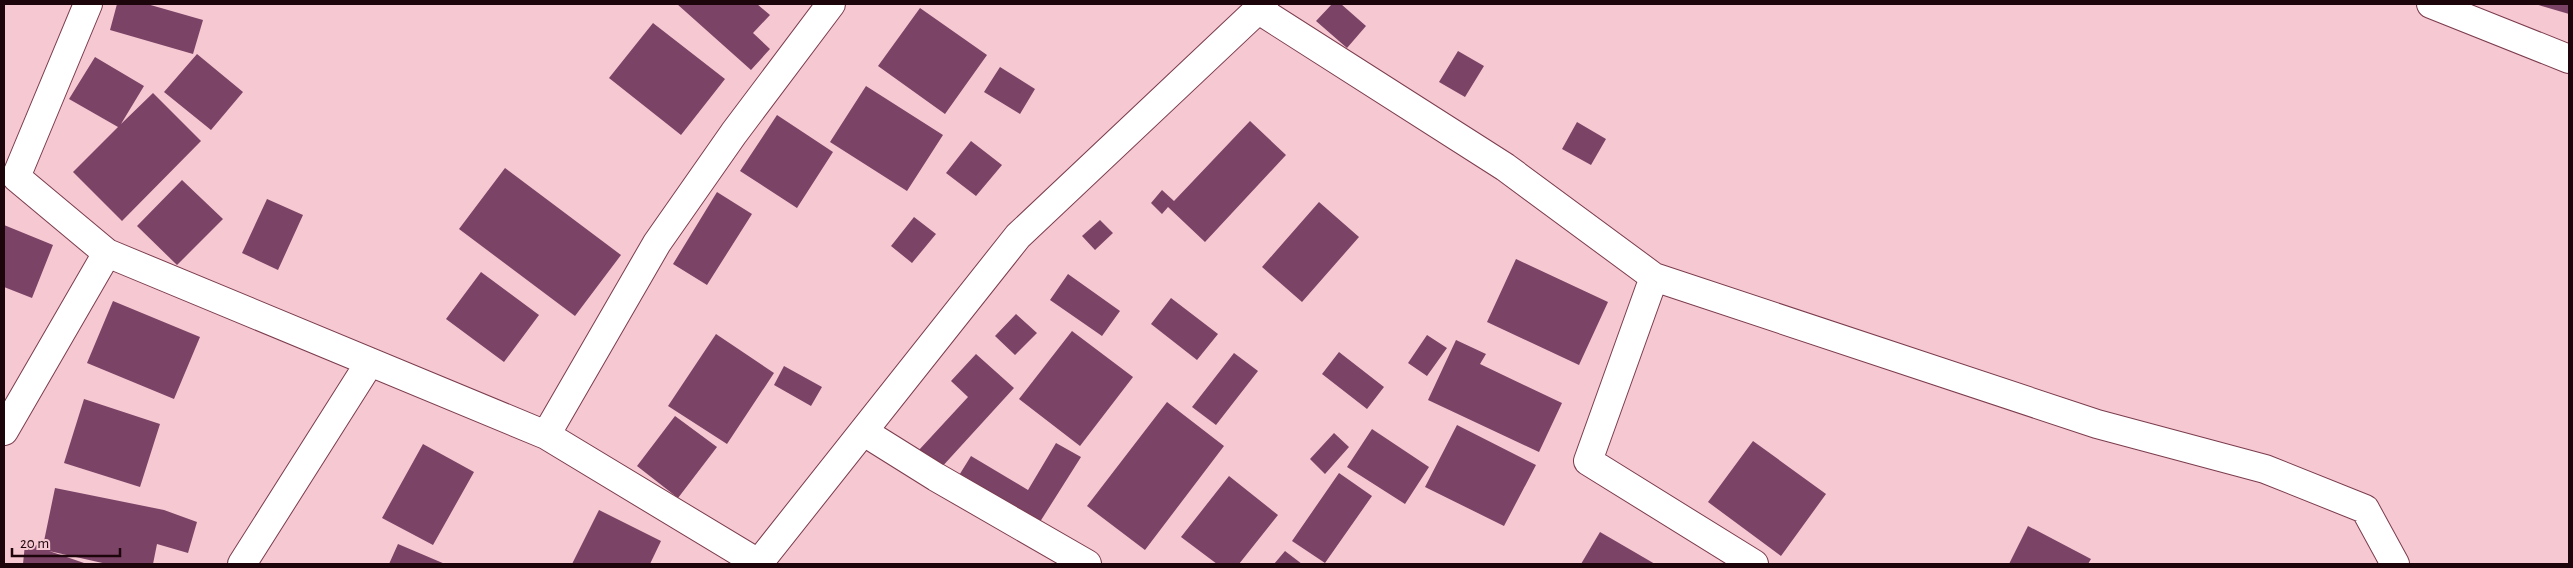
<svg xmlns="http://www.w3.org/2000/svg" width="2573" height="568" viewBox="0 0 2573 568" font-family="'Alegreya Sans',sans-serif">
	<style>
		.building { fill: #7b4366 }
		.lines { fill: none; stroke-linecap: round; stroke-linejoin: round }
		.minor-casing { stroke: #7b3c4e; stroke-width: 30 }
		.tertiary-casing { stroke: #7b3c4e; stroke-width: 30 }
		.minor { stroke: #fff; stroke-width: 28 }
		.tertiary { stroke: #fff; stroke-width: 28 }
	</style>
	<rect width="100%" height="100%" fill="#f6c8d2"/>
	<path class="building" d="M117,4H147L203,20L193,54L110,30Z
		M677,4H757L770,15L753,33L770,49L751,70Z
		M1332,4H1341L1366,26L1347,48L1316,21Z
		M2535,4H2569V14Z
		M920,8L987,55L945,114L878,66Z
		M653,23L725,79L681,135L609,78Z
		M1458,51L1484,66L1465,97L1439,82Z
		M197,54L243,92L211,130L164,92Z
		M95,57L144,86L121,124L153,93L201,141L122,221L73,172L118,127L69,99Z
		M1000,67L1035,89L1020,114L984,92Z
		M866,86L943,135L907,191L830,142Z
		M777,115L833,152L797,208L740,171Z
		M1250,121L1286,155L1205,242L1168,207L1162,214L1151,203L1162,190L1174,201Z
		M1577,122L1606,139L1591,165L1562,149Z
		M971,141L1002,165L976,196L946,173Z
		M505,168L621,255L575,316L459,229Z
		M182,180L223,219L177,265L137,226Z
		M717,192L752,214L707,285L673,264Z
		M267,199L303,215L278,270L242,253Z
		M1319,202L1359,237L1302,302L1262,267Z
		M914,217L936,234L912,263L891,246Z
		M1100,220L1113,233L1095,250L1082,236Z
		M4,225L53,245L32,298L4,287Z
		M1516,259L1608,302L1579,365L1487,322Z
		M481,272L539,315L504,362L446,319Z
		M1068,274L1120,311L1102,336L1050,300Z
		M1171,298L1218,334L1197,360L1151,324Z
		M113,301L200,337L174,399L87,363Z
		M1016,314L1037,333L1015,355L995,336Z
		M1072,331L1133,377L1080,446L1019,399Z
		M716,334L774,373L727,444L668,406Z
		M1427,335L1447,348L1427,376L1408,363Z
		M1456,340L1486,354L1480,364L1562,403L1539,452L1428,400Z
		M1339,352L1384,387L1367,409L1322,374Z
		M1234,353L1258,371L1216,425L1192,407Z
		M976,354L1014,388L940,469L919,450L968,397L951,381Z
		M784,366L822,387L811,406L774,385Z
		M84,399L160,424L140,487L64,463Z
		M1167,402L1224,446L1145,550L1087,506Z
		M675,416L717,447L678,498L637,466Z
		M1457,425L1536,465L1504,526L1425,487Z
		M1372,429L1429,467L1405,504L1347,467Z
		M1334,433L1349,447L1325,474L1310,459Z
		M1753,441L1826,494L1781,556L1708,502Z
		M1056,443L1081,457L1038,525L958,477L971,456L1028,490Z
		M423,444L474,472L433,545L382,518Z
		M1339,473L1372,496L1325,563L1292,541Z
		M1229,476L1278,515L1239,564H1217L1181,537Z
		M55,488L164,510L197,522L188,553L157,544L153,564H107L49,551L87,564H23L25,544L43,546Z
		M599,510L661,541L650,564H572Z
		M2028,526L2091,559L2088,564H2009Z
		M1600,532L1655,564H1581Z
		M398,544L445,564H389Z
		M1285,551L1302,564H1274Z"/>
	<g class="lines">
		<defs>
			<path id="minor" d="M2431,4L2569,59
				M1259,10L1505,167L1654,277L1588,461L1754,564
				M107,253L546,435
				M1654,277L2097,424L2265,469L2365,509L2395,564
				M4,431L107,253L16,177L88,4
				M864,432L936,477L1087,564
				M758,563L546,435L657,243L734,133L831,4
				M242,564L370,362"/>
			<path id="tertiary" d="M758,564L1018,236L1264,4"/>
		</defs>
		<use href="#minor" class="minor-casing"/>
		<use href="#tertiary" class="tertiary-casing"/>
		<use href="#minor" class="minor"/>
		<use href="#tertiary" class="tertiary"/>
	</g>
	<rect width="2573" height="568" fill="none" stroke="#1d050c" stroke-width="10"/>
	<path d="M12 548v8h108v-8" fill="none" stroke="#1d050c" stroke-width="2.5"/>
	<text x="20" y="548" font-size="15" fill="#1d050c" stroke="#f6c8d2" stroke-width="4" paint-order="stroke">20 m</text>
</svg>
